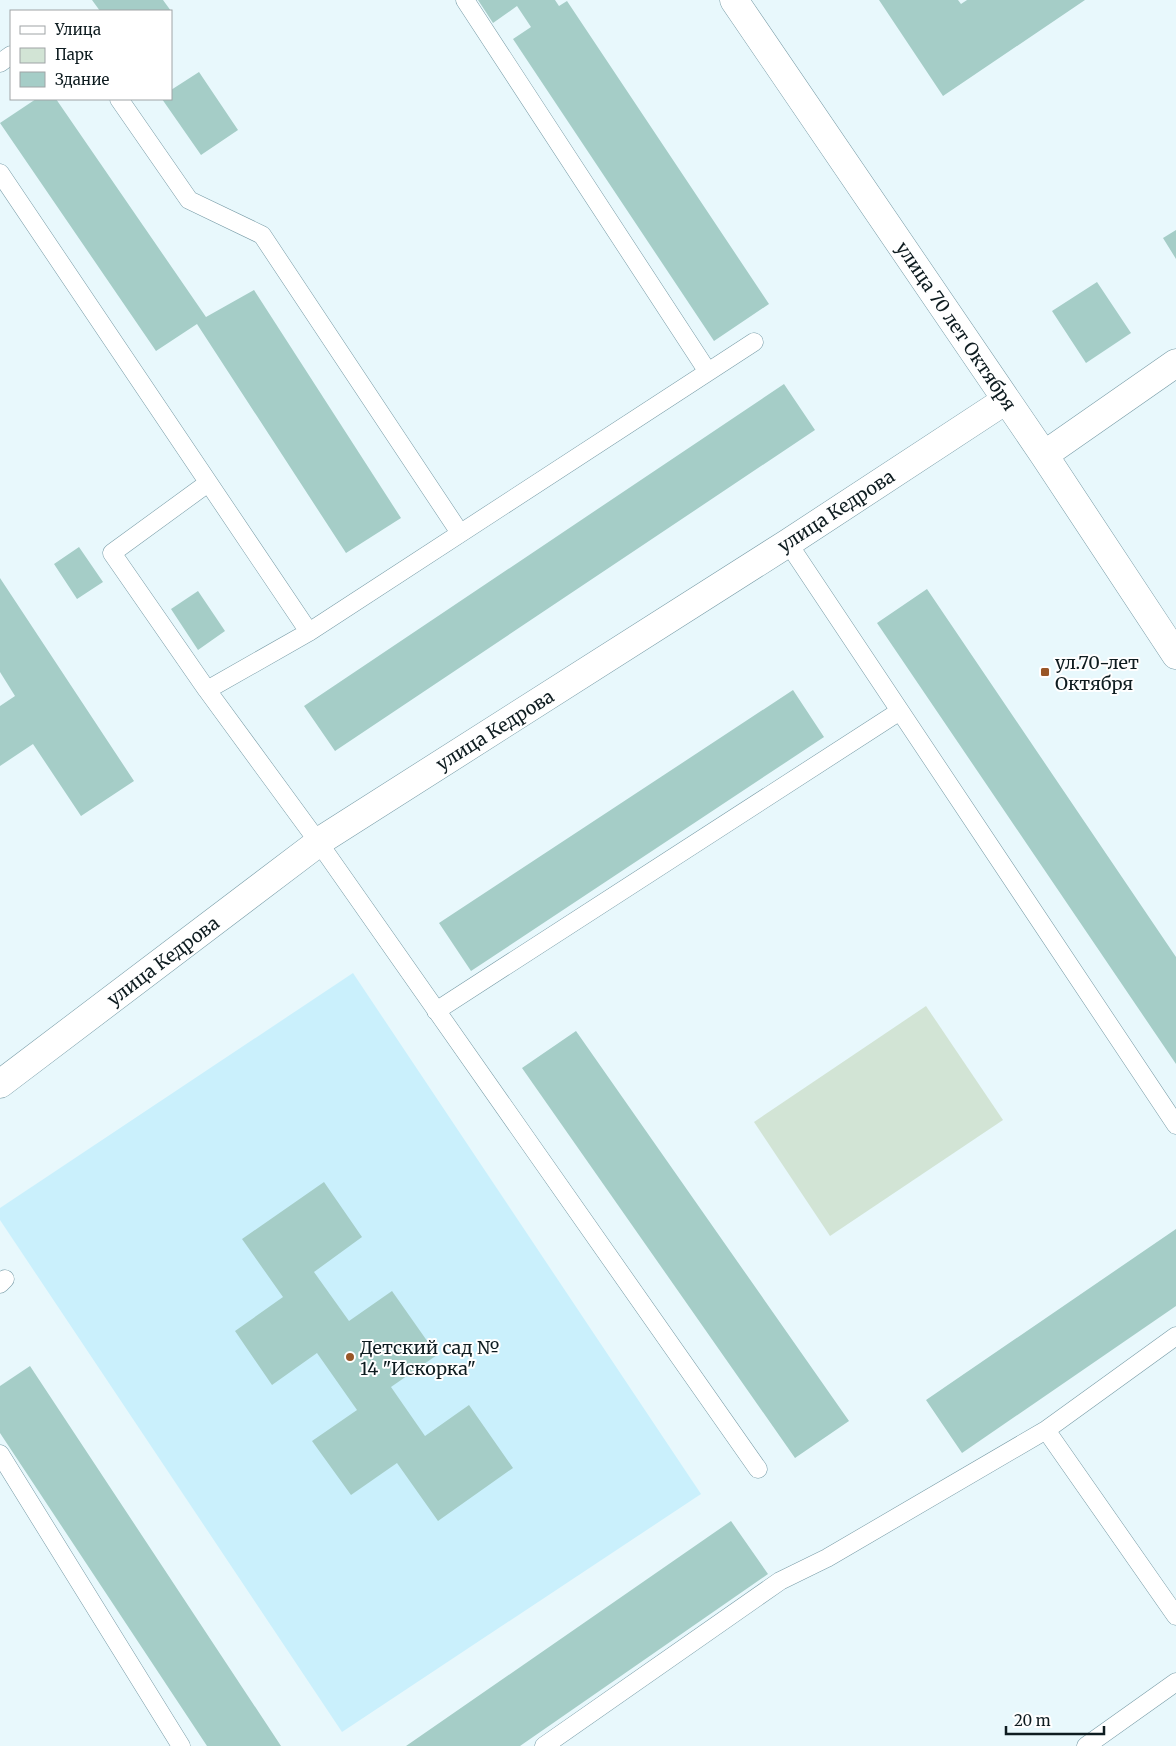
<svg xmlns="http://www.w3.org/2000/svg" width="1176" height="1746" viewBox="0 0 1176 1746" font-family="Merriweather,serif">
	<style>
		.built { fill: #caf0fc }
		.green { fill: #d2e4d5 }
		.building { fill: #a5cdc7 }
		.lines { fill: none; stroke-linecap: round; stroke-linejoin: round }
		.lane-casing { stroke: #789ca7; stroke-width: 19 }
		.street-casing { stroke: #789ca7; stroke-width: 29 }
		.lane { stroke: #fff; stroke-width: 18 }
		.street { stroke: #fff; stroke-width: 28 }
		.poi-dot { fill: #995627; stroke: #fff; stroke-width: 2 }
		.labels { text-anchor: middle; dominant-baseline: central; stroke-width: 4; stroke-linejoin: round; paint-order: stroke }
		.street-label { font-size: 18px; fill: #0e1c20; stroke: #fff }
		.poi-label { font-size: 18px; fill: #0e1c20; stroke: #fff; text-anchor: start }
	</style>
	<rect width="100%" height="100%" fill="#e8f8fc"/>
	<path class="built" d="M353,973L701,1494L342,1732L0,1220V1208Z"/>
	<path class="green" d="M926,1006L1003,1120L830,1236L754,1122Z"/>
	<path class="building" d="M92,0H163L171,11H100Z
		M478,0H555L559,6L567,1L769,304L714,341L513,39L531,27L517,6L493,23Z
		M879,0H958L961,4L967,0H1085L943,96Z
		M199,72L238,130L201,155L162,99H171V90Z
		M36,99H56L206,317L254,290L401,518L346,553L197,324L156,351L0,123Z
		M1176,230V259L1163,238Z
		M1097,282L1131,333L1086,363L1052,311Z
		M784,384L815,430L335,751L304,706Z
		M79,547L103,582L77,599L54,564Z
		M0,578L134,781L81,816L33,744L0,766V706L15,696L0,672Z
		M927,589L1176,957V1064L877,623Z
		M198,591L225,631L198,650L171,609Z
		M793,690L824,737L471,971L439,923Z
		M576,1031L849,1421L795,1458L522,1068Z
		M324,1182L362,1237L314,1272L349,1321L392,1291L437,1355L391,1387L425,1436L469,1405L513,1468L438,1521L397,1463L351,1495L312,1441L357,1410L317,1353L272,1385L235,1331L283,1297L242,1239Z
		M1176,1229V1306L962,1453L926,1400Z
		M30,1366L281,1746H207L0,1433V1386Z
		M731,1521L768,1574L520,1746H406Z"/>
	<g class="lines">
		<defs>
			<path id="lane" d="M465,0L708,372
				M0,63L11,55
				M119,99L189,200L262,235L460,533
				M0,173L309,632L207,690L319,843L758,1469
				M788,543L1176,1125
				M309,632L754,342
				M207,690L112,553L208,483
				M436,1011L900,711
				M0,1284L5,1279
				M1046,1430L1176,1616
				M0,1454L181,1746
				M544,1746L780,1581L827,1558L1046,1430L1176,1336
				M1086,1746L1176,1682"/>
			<path id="street" d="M734,0L1044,455L1176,655
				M1044,455L1176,363
				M0,1084L326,837L788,543L1006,400"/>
		</defs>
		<use href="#lane" class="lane-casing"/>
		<use href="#street" class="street-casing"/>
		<use href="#lane" class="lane"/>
		<use href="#street" class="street"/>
	</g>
	<g class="poi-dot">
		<rect x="1040" y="667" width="10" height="10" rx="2.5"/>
		<circle cx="350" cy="1357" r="5"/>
	</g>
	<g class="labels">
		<g class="street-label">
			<text transform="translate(956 326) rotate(56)">улица 70 лет Октября</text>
			<text transform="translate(836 511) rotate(-33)">улица Кедрова</text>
			<text transform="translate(495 730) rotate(-32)">улица Кедрова</text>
			<text transform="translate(163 961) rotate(-37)">улица Кедрова</text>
		</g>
		<g class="poi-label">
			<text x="1055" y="662">ул.70-лет<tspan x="1055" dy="21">Октября</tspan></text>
			<text x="360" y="1347">Детский сад №<tspan x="360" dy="21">14 "Искорка"</tspan></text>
		</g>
	</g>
	<rect x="10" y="10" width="162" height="90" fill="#ffffff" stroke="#9fa4a6"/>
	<rect x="20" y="26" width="25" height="8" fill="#ffffff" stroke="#9fa4a6"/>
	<text x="55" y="35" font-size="15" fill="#0e1c20">Улица</text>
	<rect x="20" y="48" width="25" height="15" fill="#d2e4d5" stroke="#9fa4a6"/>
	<text x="55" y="60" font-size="15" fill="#0e1c20">Парк</text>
	<rect x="20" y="72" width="25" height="15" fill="#a5cdc7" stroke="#9fa4a6"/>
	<text x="55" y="85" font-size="15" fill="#0e1c20">Здание</text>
	<path d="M1006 1726v8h98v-8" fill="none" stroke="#0e1c20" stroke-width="2.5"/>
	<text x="1014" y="1726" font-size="15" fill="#0e1c20" stroke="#ffffff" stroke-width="4" paint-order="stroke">20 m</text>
</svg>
